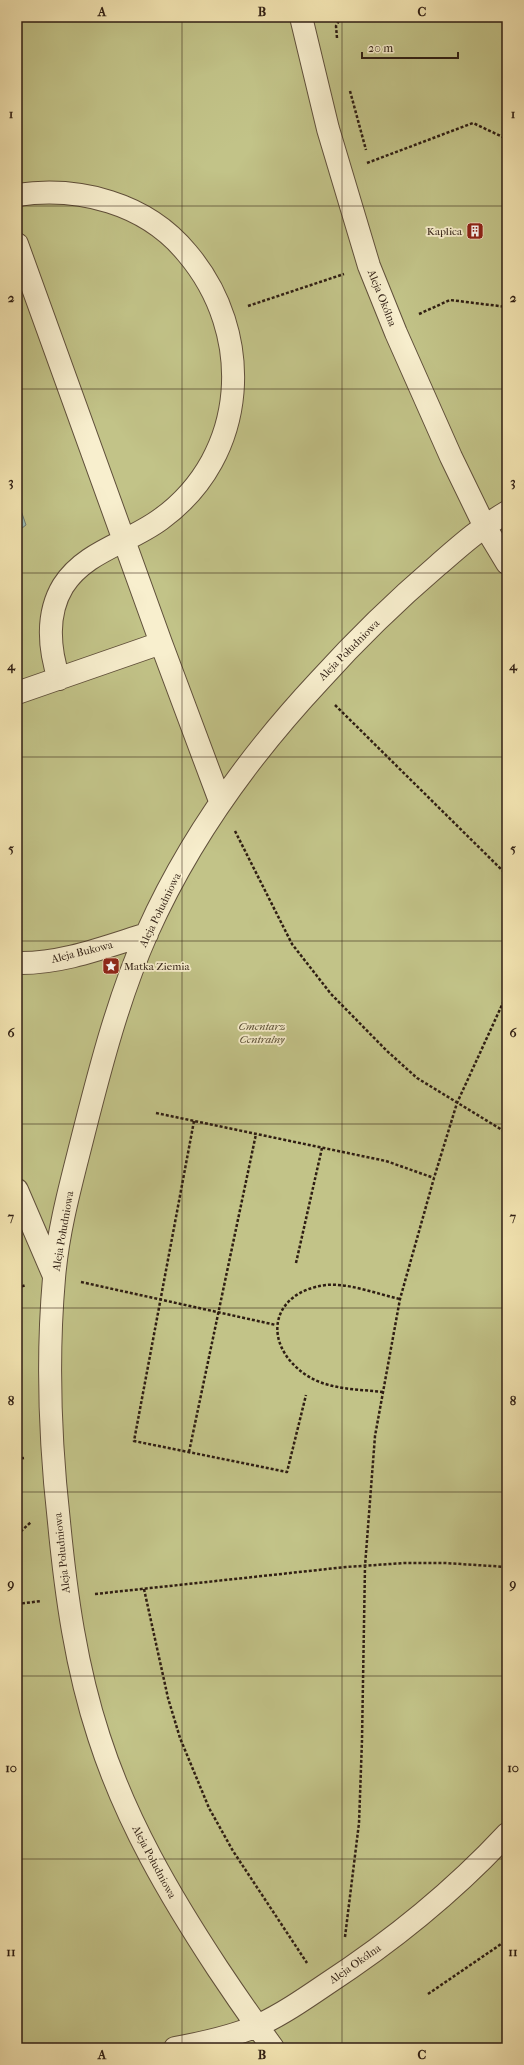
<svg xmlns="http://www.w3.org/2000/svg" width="524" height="2065" viewBox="0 0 524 2065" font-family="'IM FELL French Canon',serif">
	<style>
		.green { fill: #c2c388; stroke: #78704e }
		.water { fill: #9ebeb4; stroke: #727e74 }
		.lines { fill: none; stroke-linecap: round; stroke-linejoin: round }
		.pedestrian-casing { stroke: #60503b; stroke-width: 24 }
		.path { stroke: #2f1e13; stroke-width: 2.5; stroke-dasharray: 3 2; stroke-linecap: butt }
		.pedestrian { stroke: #f8efce; stroke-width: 22 }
		.grid { fill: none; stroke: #2f1e13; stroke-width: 1; stroke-opacity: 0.55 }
		.labels { text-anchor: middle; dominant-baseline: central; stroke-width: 3.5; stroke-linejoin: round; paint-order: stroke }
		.poi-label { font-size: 11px; fill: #2f1e13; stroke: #f8efce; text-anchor: end }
		.street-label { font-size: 11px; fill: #2f1e13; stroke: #f8efce }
		.park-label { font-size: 11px; font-style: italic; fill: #5b5036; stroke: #f8efce }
		.neatline { fill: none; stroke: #2f1e13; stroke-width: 1.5 }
		.grid-label { font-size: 13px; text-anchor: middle; font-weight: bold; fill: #2f1e13 }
	</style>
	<rect width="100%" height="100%" fill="#f4e6b3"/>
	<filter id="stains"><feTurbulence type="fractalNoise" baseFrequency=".005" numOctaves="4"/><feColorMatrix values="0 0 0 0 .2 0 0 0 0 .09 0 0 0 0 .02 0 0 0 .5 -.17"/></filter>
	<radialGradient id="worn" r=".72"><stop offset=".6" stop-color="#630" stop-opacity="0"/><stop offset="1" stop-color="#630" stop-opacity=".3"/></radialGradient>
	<path class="green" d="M17,17H507V2048H17Z"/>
	<path class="water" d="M17,499L26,525L17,532Z"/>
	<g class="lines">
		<defs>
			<path id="pedestrian" d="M301,17L328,129L369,266L396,333L451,457L484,525L507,563
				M17,195C79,186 146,203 187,253C255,333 249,455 161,519C129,543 85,551 63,586C46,614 49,649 59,679
				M17,244L161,643L220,801
				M17,693L161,643
				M17,963C62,964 105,947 147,934
				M17,1190L54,1276
				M175,2048C203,2043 231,2037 257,2026C281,2015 303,2000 325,1985C391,1942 453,1892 507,1834
				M273,2048C254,2022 236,1996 218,1969C170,1896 126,1821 99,1737C76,1667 66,1595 59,1522C50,1442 47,1358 54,1278C58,1229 72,1180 84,1132C101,1065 119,996 147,933C189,839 249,756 319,681C356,640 396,601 438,565C461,545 480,528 507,512"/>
		</defs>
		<use href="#pedestrian" class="pedestrian-casing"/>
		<path class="path" d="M337,38L336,26L341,17
			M350,91L366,150
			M367,163L473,123L507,139
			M248,306L344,274
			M419,314L450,300L507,307
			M335,705L507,875
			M235,831L292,944L331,994L387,1051L417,1078L507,1133
			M156,1113L386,1161L434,1178
			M194,1121L134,1441L287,1472L306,1395
			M296,1263L322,1148
			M81,1282L276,1325
			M17,1288L26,1285
			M383,1392C357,1389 329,1390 306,1375C261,1344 270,1292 326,1285C350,1283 377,1294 400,1299
			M189,1452L256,1134
			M17,1459L24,1458
			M17,1535L31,1522
			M144,1589L168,1698L180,1738L209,1808L233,1851L307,1963
			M95,1594L346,1567L405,1563H445L507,1567
			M17,1604L41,1601
			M345,1937L359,1823L362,1740L365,1566L375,1436L400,1299L434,1178L457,1103L507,994
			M428,1994L507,1940"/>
		<use href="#pedestrian" class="pedestrian"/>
	</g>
	<path class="grid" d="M182,17V2048M342,17V2048M17,206H507M17,389H507M17,573H507M17,757H507M17,941H507M17,1124H507M17,1308H507M17,1492H507M17,1676H507M17,1859H507"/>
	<defs>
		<symbol id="building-square" viewBox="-11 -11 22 22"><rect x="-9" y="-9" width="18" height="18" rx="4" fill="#8f2418" stroke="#f8efce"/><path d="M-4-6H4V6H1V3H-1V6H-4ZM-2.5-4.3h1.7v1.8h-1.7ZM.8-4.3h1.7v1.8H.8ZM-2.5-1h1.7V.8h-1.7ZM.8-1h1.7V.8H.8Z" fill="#fff"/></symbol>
		<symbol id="sight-square" viewBox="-11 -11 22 22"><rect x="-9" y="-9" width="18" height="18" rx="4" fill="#8f2418" stroke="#f8efce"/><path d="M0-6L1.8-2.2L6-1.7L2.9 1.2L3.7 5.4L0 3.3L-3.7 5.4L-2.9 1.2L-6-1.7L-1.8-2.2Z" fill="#fff"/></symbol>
	</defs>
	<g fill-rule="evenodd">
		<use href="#building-square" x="465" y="221" width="20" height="20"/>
		<use href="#sight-square" x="101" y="956" width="20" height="20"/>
	</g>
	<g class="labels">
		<g class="poi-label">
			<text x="462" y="231">Kaplica</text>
			<text x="124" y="966" text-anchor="start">Matka Ziemia</text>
		</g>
		<g class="street-label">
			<text transform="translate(382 298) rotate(68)">Aleja Okólna</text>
			<text transform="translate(349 650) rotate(-45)">Aleja Południowa</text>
			<text transform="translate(160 910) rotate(-64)">Aleja Południowa</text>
			<text transform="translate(82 952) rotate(-14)">Aleja Bukowa</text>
			<text transform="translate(63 1231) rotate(-80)">Aleja Południowa</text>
			<text transform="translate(62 1553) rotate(-96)">Aleja Południowa</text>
			<text transform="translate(154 1862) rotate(62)">Aleja Południowa</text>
			<text transform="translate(355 1964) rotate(-35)">Aleja Okólna</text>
		</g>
		<g class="park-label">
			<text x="262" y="1026">Cmentarz<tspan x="262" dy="13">Centralny</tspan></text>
		</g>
	</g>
	<rect width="524" height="2065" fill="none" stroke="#f4e6b3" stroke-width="44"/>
	<path d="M362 52v6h96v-6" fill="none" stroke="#2f1e13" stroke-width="2"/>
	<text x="368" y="52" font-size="12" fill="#2f1e13" stroke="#f8efce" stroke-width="3" paint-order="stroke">20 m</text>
	<rect x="22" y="22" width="480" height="2021" class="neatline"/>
	<g class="grid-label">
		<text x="102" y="16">A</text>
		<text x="262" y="16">B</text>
		<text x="422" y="16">C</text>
		<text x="11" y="118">1</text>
		<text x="513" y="118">1</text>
		<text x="11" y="302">2</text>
		<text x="513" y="302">2</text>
		<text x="11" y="486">3</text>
		<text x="513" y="486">3</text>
		<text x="11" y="670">4</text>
		<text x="513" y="670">4</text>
		<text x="11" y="853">5</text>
		<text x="513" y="853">5</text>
		<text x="11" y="1037">6</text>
		<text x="513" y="1037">6</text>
		<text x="11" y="1221">7</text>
		<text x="513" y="1221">7</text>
		<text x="11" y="1405">8</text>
		<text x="513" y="1405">8</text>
		<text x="11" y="1588">9</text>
		<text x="513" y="1588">9</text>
		<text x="11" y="1772">10</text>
		<text x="513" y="1772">10</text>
		<text x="11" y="1956">11</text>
		<text x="513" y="1956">11</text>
		<text x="102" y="2059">A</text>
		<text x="262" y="2059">B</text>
		<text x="422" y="2059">C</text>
	</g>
	<rect width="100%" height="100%" filter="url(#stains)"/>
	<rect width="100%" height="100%" fill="url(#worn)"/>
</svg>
